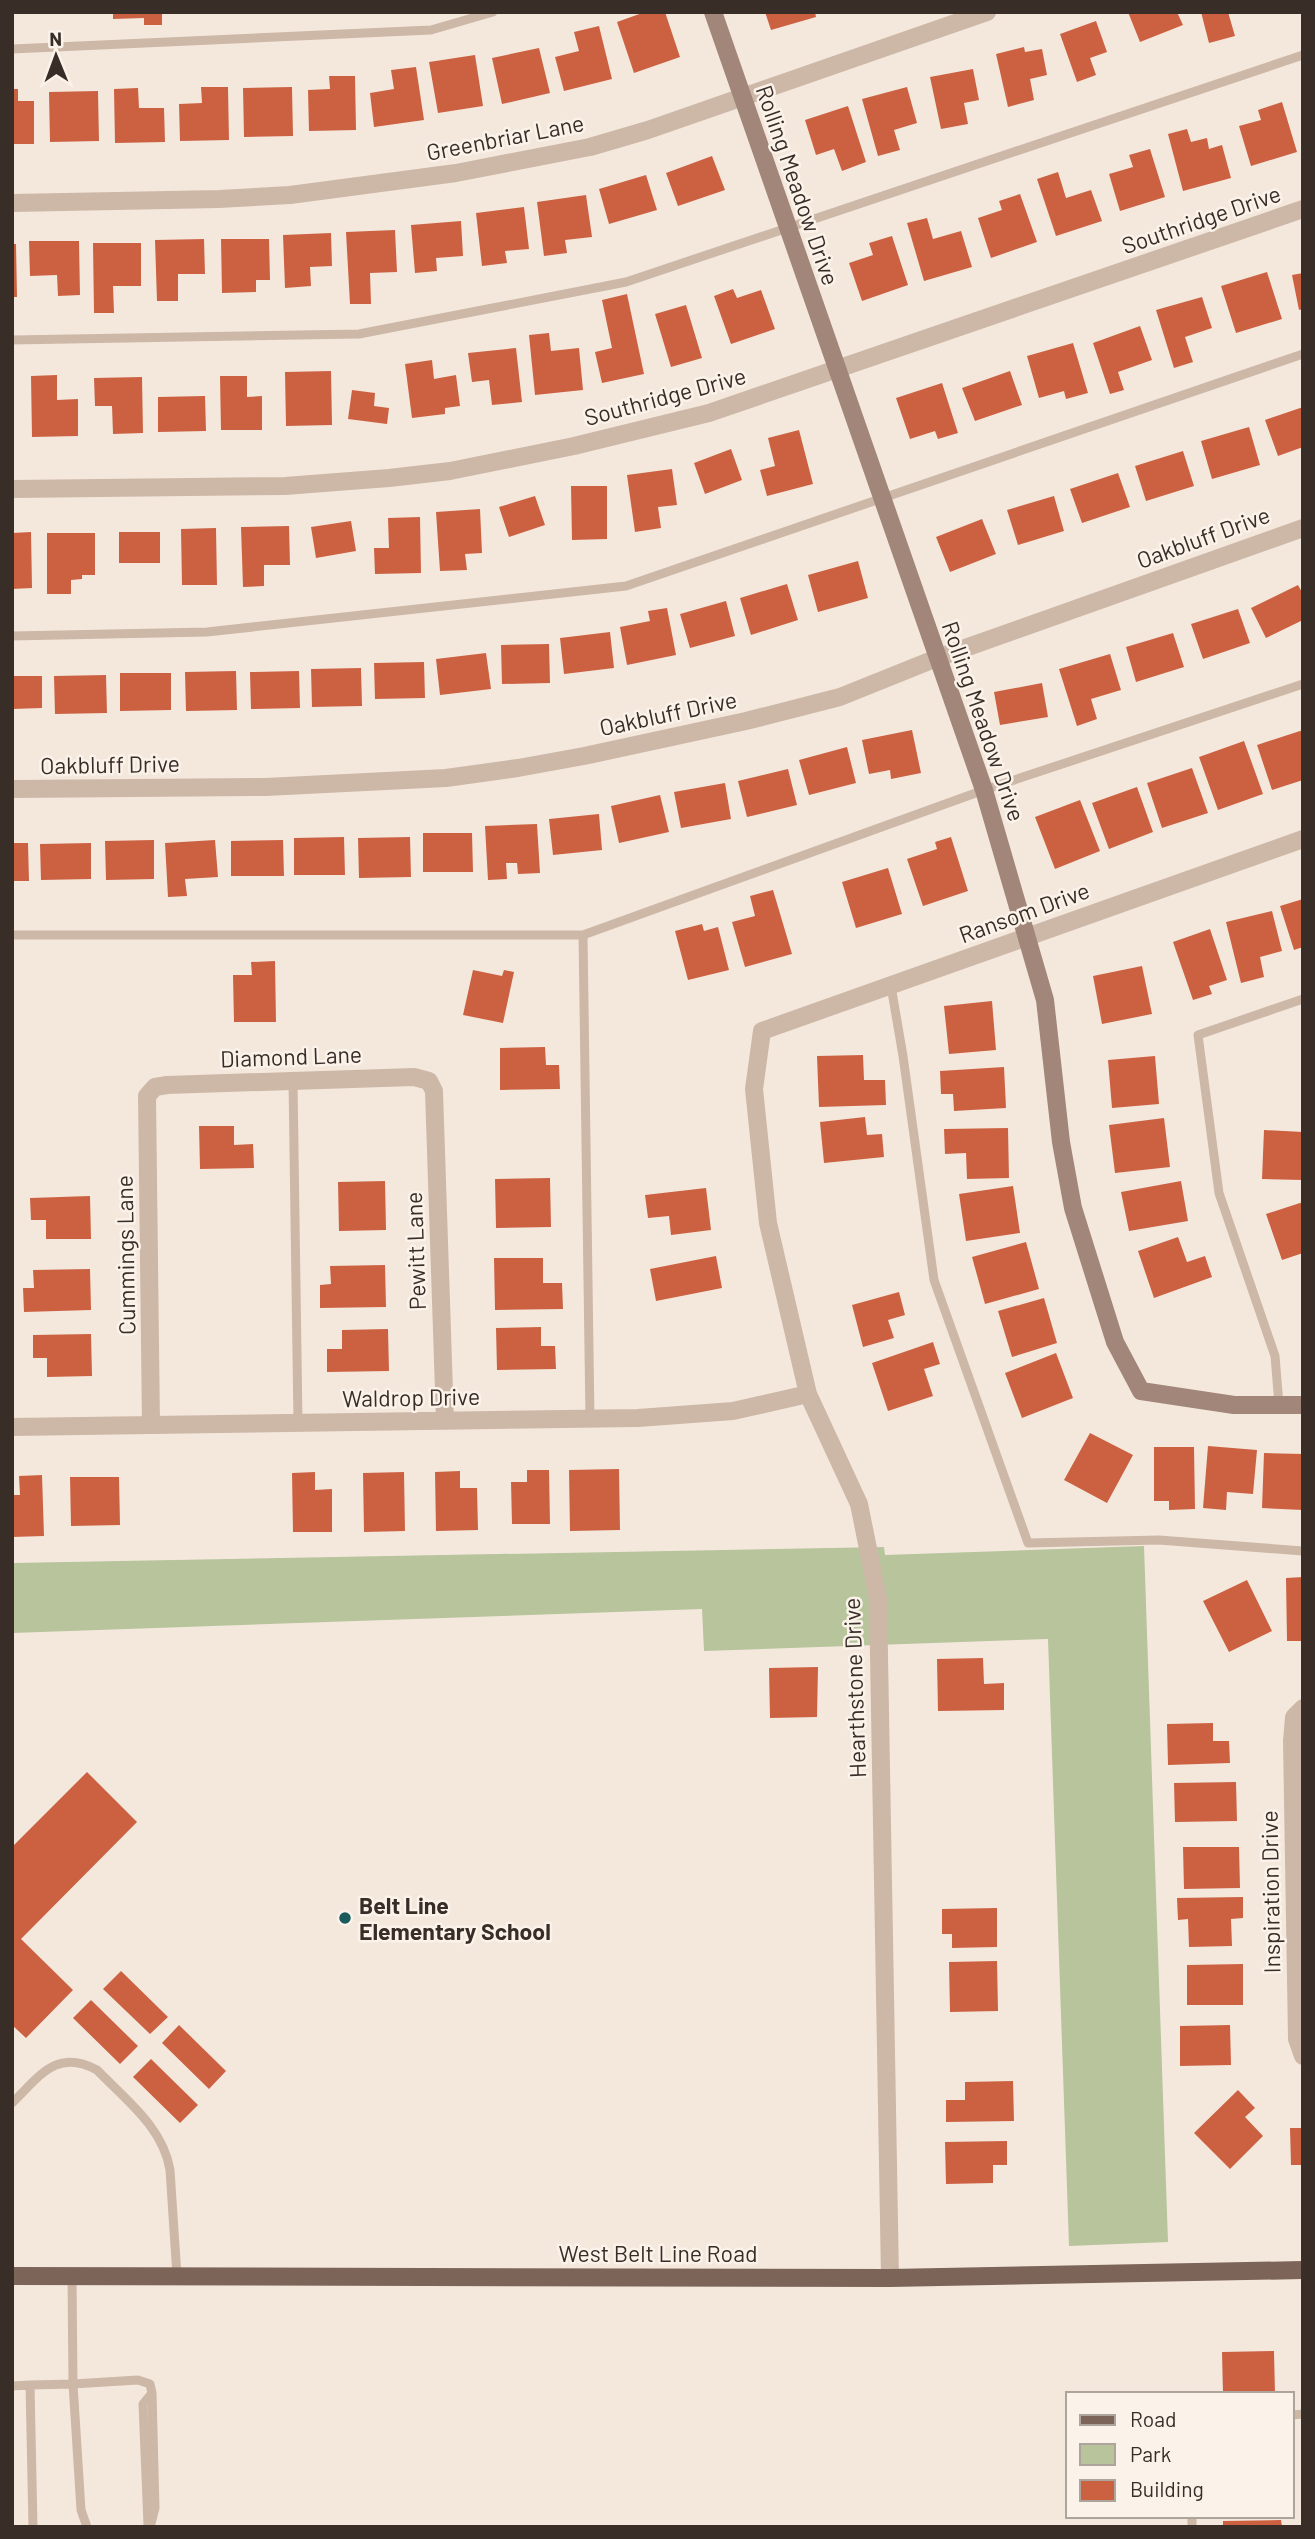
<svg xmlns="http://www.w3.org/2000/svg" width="1315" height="2539" viewBox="0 0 1315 2539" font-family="Barlow,sans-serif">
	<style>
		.green { fill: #b7c49c }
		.building { fill: #cc6142 }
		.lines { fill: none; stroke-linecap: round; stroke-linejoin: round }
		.lane { stroke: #cdb8a8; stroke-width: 9 }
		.street { stroke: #cdb8a8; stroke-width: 18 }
		.secondary { stroke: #a18679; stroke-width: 18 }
		.primary { stroke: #7c6459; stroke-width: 18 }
		.poi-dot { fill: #1b5a5d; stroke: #fbf3ea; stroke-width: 2.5 }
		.labels { text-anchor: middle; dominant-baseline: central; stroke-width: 5; stroke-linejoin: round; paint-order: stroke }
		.street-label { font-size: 23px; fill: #392d28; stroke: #fbf3ea }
		.poi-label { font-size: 23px; font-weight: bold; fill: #392d28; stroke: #fbf3ea; text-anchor: start }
	</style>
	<rect width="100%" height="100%" fill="#f4e8dd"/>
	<path class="green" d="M1144,1546L1168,2242L1069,2246L1048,1639L704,1651L702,1609L12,1633V1563L884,1547L885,1555Z"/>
	<path class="building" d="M113,12H162V25H144V18L113,19Z
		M645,12H665L680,57L634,73L617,22Z
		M765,12H815L816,17L771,30Z
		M1128,12H1177L1183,25L1140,42Z
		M1201,12H1228L1235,36L1209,43Z
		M1096,21L1107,52L1090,58L1096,75L1077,82L1060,34Z
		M599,26L612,79L564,91L555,57L579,51L574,32Z
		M1024,47L1025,52L1042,49L1047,75L1030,79L1034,100L1008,107L996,54Z
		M539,48L550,93L502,104L492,58Z
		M475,55L483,106L438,113L429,62Z
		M416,67L424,120L374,127L370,93L394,89L391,70Z
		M973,69L979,100L964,103L968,124L941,129L930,77Z
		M329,76H355L356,130L309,131L308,90L330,89Z
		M201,87H228L229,140L180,141L179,104L202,103Z
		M292,87L293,136L244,137L243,88Z
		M907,87L917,123L894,130L900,150L878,156L862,99Z
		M138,88L139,108H164L165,142L115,143L114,89Z
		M12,89H18V101H34V144H12Z
		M98,91L99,141L50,142L49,92Z
		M1282,102L1297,152L1251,166L1239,126L1261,120L1258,110Z
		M848,106L866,162L842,171L834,149L816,155L805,120Z
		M1187,129L1191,142L1207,138L1209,149L1222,145L1231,178L1183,191L1168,134Z
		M1150,149L1165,197L1120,211L1109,174L1133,167L1129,155Z
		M712,156L725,190L678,206L666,173Z
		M1058,172L1066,198L1091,190L1102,221L1056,236L1037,179Z
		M646,175L657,210L609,224L599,189Z
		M1020,194L1037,242L991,258L978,218L1002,210L999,201Z
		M586,195L592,237L565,240L567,253L544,256L537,202Z
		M524,207L529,249L505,251L507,263L482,266L476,213Z
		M927,218L933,239L961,231L972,267L924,281L907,223Z
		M461,221L463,256L436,258L437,271L415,273L411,225Z
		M395,230L397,272L370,273L371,304H350L346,232Z
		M331,233L332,266L310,267L311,286L285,288L283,235Z
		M892,236L908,285L862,301L849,263L873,255L869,243Z
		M204,239L205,274H178V301H157L155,240Z
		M221,239H269L270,280H256V292L222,293Z
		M29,241H79L80,295L58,296L57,275L30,276Z
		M93,243H141V286H113L114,313H94Z
		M12,244H16L17,297H12Z
		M1267,272L1282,319L1236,333L1221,286Z
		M1303,273V309L1299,310L1292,275Z
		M733,289L737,298L761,290L775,329L731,344L714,296Z
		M627,294L644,374L602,383L595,352L612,348L602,300Z
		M1202,297L1212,328L1185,337L1193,362L1174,368L1156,310Z
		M686,305L702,358L671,367L655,314Z
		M1140,326L1152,360L1118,372L1124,390L1110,394L1093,343Z
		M549,333L551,351L579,348L583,390L535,395L529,335Z
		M1073,343L1088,393L1066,399L1064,391L1039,398L1027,356Z
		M516,348L522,402L492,405L489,380L472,382L468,353Z
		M432,360L434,379L456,375L460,406L445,408V414L412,418L405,364Z
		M331,371L332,425L286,426L285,372Z
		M1010,371L1022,405L975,421L962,388Z
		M57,375V400L78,399V436L32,437L31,376Z
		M220,376H247V397L262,396V430H221Z
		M142,377L143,433L113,434L112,406H95L94,378Z
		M942,383L958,433L938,439L935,431L910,439L896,398Z
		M352,390L375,393L374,406L389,408L387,424L348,419Z
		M205,396L206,431L158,432V397Z
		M1303,407V447L1278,456L1265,420Z
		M1249,427L1260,465L1212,479L1201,441Z
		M799,430L813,484L767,496L760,470L775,466L768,438Z
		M731,449L742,480L705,494L694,463Z
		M1183,451L1194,486L1146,501L1135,466Z
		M672,469L677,505L658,507L661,528L635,532L627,475Z
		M1118,473L1130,507L1082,523L1070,489Z
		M571,486H607V539L572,540Z
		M535,496L545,525L509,537L499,507Z
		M1054,496L1064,531L1018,545L1007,510Z
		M480,509L482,553L465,554L467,570L440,571L436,512Z
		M420,517L421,573L375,574L374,548H389L388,518Z
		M982,519L996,554L950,572L936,537Z
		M351,521L356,551L316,558L311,527Z
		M289,526L290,565H264V586L243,587L241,527Z
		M216,528L217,585H182L181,529Z
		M31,532L32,588L12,589V533Z
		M119,532H160V563H119Z
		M47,533H95V575H82V579L71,580V594H47Z
		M858,561L868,598L818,612L808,575Z
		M787,584L798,620L751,635L740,598Z
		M1298,585L1303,594V620L1266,638L1251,608Z
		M726,601L735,636L690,648L680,614Z
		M667,608L676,655L627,665L620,627L650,621L648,611Z
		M1238,609L1250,643L1203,659L1191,624Z
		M610,632L614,668L564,674L560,638Z
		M1173,633L1184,667L1136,682L1126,647Z
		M549,644L550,683L502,684L501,645Z
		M486,653L491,689L440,695L436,659Z
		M1110,654L1121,690L1091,699L1097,719L1077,726L1059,669Z
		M424,662L425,698L375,699L374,663Z
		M361,668L362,706L312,707L311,669Z
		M236,671L237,710L186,711L185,672Z
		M299,671L300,708L251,709L250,672Z
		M120,673H171V710L120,711Z
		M106,675L107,713L55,714L54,676Z
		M12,676H42V708L12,709Z
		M1042,683L1048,717L1000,725L994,692Z
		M912,730L921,773L891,779L890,770L869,774L862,740Z
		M1303,730V780L1272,790L1257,745Z
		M1244,741L1263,794L1218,810L1199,757Z
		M847,747L856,783L809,795L799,760Z
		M1192,768L1208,813L1162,828L1147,783Z
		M788,769L797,805L747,817L738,781Z
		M725,783L731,819L681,828L674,792Z
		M1137,787L1153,832L1109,849L1092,803Z
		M660,795L669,832L619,843L611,806Z
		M1080,800L1100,851L1055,869L1035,817Z
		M599,814L602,850L553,855L549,819Z
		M537,824L540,873L518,874L517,863H506L507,879L488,880L485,826Z
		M423,833H472L473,872H423Z
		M344,837L345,875H294V838Z
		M410,837L411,877L359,878L358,838Z
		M951,837L968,891L923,906L907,859L937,849L935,842Z
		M154,840V879L106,880L105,841Z
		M215,840L218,877L185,879L187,896L168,897L165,843Z
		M283,840L284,876H231V841Z
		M12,843H28L29,881H12Z
		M91,843V879L41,880L40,844Z
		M888,868L902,914L856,928L842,882Z
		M773,890L792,954L745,967L732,922L755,916L750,896Z
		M1303,899V947L1294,950L1280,906Z
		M1272,911L1282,951L1260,957L1264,977L1241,983L1226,922Z
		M702,924L704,931L718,927L729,970L688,980L675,931Z
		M1210,929L1227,980L1209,986L1212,994L1193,1000L1173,942Z
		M275,961L276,1022H234L233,975H252L251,962Z
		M1142,966L1152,1014L1102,1024L1093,976Z
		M473,970L502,976L504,970L514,972L503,1023L463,1015Z
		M992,1001L996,1050L949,1054L944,1006Z
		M545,1047L546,1065H559L560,1089L500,1090V1048Z
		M863,1055L864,1080H885L886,1105L819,1107L817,1056Z
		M1155,1056L1159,1104L1112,1108L1108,1060Z
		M1004,1067L1006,1108L954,1111L953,1094H941L940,1071Z
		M865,1117L867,1135L882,1134L884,1157L824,1163L820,1122Z
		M1164,1118L1170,1167L1115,1173L1109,1125Z
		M199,1126H234V1145L253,1144L254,1168L200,1169Z
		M1008,1128L1009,1178L967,1179L966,1153L945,1154L944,1129Z
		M1264,1130L1303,1132V1180L1262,1179Z
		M550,1178L551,1227L496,1228L495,1179Z
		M385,1181L386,1230L339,1231L338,1182Z
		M1181,1181L1188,1221L1129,1231L1121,1192Z
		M1013,1186L1020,1233L966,1241L959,1194Z
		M706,1188L711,1230L671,1235L669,1216L648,1218L645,1195Z
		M90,1196L91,1239H46V1220H31L30,1198Z
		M1303,1202V1253L1282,1260L1266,1214Z
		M1178,1237L1187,1262L1205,1256L1212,1277L1154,1298L1138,1251Z
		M1026,1242L1039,1289L985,1304L972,1257Z
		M716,1256L722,1288L656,1301L650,1269Z
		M494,1258H543V1283H562L563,1309L495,1310Z
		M385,1265L386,1307L320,1308V1285L331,1284L330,1266Z
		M90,1269L91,1310L24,1312L23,1288H34L33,1270Z
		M899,1292L905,1315L888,1320L894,1338L863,1347L852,1305Z
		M1044,1298L1057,1343L1012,1357L998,1311Z
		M541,1327V1346H555L556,1369L497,1370L496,1328Z
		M388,1329L389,1371L327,1372V1349H342V1330Z
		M91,1334L92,1376L47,1377V1358H33V1335Z
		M933,1342L940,1364L924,1369L933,1396L888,1411L872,1363Z
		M1056,1353L1073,1398L1022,1418L1005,1373Z
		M1090,1433L1133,1455L1107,1503L1064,1480Z
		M1208,1446L1257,1450L1253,1494L1227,1492L1226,1510L1203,1508Z
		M1154,1447H1194L1195,1509L1169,1510V1501H1154Z
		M1264,1453L1303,1454V1510L1262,1508Z
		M619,1469L620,1530L570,1531L569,1470Z
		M527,1470H549L550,1524H512L511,1482H527Z
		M460,1471V1488H477L478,1530L436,1531L435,1472Z
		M315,1472V1490L332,1489V1532H293L292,1473Z
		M404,1472L405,1531L364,1532L363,1473Z
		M42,1475L44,1536L12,1537V1495H20L19,1476Z
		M70,1477H119L120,1525L71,1526Z
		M1303,1577V1641H1287L1286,1578Z
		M1247,1580L1272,1631L1229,1652L1203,1601Z
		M983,1658L984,1684L1004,1683V1710L938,1711L937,1659Z
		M818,1667L817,1717L770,1718L769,1668Z
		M1213,1723V1741H1229L1230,1763L1168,1765L1167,1724Z
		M87,1772L137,1822L21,1939L73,1990L26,2038L12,2025V1847Z
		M1236,1782L1237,1821L1175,1822L1174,1783Z
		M1183,1847H1239L1240,1888L1184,1889Z
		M1243,1897V1918L1231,1919L1232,1946L1189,1947L1188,1919L1178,1920L1177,1898Z
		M997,1908V1947L952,1948V1934H942V1909Z
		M997,1961L998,2011L950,2012L949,1962Z
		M1243,1964V2005H1187V1965Z
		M121,1971L168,2017L150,2034L103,1989Z
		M91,2000L138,2046L120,2064L73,2018Z
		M179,2025L226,2071L209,2089L162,2043Z
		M1230,2025L1231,2065L1180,2066V2026Z
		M151,2059L198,2105L180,2123L133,2077Z
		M1013,2081L1014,2121L946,2122V2100H965V2082Z
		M1238,2090L1255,2108L1245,2117L1263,2136L1230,2169L1194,2133Z
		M1290,2128H1303V2165H1291Z
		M1007,2141V2165H993V2183L946,2184L945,2142Z
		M1274,2351L1275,2394H1223L1222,2352Z
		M1281,2520L1282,2527H1223V2521Z"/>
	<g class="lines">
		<path class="lane" d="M12,49L431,30L493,12
			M12,340L359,334L626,282L1303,55
			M12,636L207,632L626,586L1303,354
			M12,935H583
			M891,986L903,1056L934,1280L1028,1543L1159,1540L1303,1551
			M293,1081L298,1423
			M1279,1405L1275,1356L1219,1193L1198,1035L1303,999
			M590,1419L583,935L984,790L1303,684
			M12,2103C39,2077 56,2048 97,2070C125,2099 163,2127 170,2170L177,2276
			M30,2385L73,2384L72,2276
			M12,2386L30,2385L33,2527
			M1292,2415L1303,2414
			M1192,2516V2527
			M148,2525L143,2404L152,2393
			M87,2527L81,2510L73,2384L138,2380L150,2384L152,2393L155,2508L150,2527"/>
		<path class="street" d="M12,203L219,199L290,195L456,173L590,147L648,130L987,12
			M12,489L285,486L389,478L450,471L574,446L709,413L1303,209
			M12,789L266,787L446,778L518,768L584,756L746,721L840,697L937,658L1303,528
			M151,1425L147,1096L155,1087L167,1085L414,1077L429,1081L434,1091L445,1421
			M12,1427L638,1418L733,1411L808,1394
			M1303,1708L1294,1717L1292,1741L1297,2039L1303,2056
			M890,2278L878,1598L859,1504L808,1394L768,1223L754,1089L762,1031L1303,839"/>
		<path class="secondary" d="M713,12L984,790L1045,1000L1061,1142L1073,1208L1115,1342L1141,1391L1234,1405H1303"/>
		<path class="primary" d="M12,2276L890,2278L1303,2270"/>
	</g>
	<circle class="poi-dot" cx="345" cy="1918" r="7"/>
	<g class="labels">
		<g class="street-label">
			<text transform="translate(505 137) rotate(-11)">Greenbriar Lane</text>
			<text transform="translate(798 185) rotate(71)">Rolling Meadow Drive</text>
			<text transform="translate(1201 219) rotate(-19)">Southridge Drive</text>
			<text transform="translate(665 396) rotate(-15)">Southridge Drive</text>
			<text transform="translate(1203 537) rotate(-20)">Oakbluff Drive</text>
			<text transform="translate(668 713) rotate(-12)">Oakbluff Drive</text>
			<text transform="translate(984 721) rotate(71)">Rolling Meadow Drive</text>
			<text transform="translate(110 764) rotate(-1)">Oakbluff Drive</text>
			<text transform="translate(1024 912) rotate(-20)">Ransom Drive</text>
			<text transform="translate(291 1056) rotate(-2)">Diamond Lane</text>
			<text transform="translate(415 1251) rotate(-92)">Pewitt Lane</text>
			<text transform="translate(125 1255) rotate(-91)">Cummings Lane</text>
			<text transform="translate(411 1397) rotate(-1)">Waldrop Drive</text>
			<text transform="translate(854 1688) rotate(-92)">Hearthstone Drive</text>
			<text transform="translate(1270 1892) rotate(-91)">Inspiration Drive</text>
			<text x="658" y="2253">West Belt Line Road</text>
		</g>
		<g class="poi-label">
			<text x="359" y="1905">Belt Line<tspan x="359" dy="26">Elementary School</tspan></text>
		</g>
	</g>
	<rect width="1315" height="2539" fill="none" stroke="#392d28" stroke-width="28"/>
	<rect x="1066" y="2392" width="228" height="126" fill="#fbf3ea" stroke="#ada49c" stroke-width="2"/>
	<rect x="1080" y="2415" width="35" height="10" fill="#7c6459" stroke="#ada49c" stroke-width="2"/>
	<text x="1130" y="2427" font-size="21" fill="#392d28">Road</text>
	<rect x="1080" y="2444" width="35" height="21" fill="#b7c49c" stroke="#ada49c" stroke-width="2"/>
	<text x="1130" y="2462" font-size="21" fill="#392d28">Park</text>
	<rect x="1080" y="2480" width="35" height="21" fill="#cc6142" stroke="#ada49c" stroke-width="2"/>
	<text x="1130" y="2497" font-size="21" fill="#392d28">Building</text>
	<g transform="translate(56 56) rotate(359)" stroke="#fbf3ea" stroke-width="5" paint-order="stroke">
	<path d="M0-5L12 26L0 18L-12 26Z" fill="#392d28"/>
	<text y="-10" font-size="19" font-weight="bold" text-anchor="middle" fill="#392d28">N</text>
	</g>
</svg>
